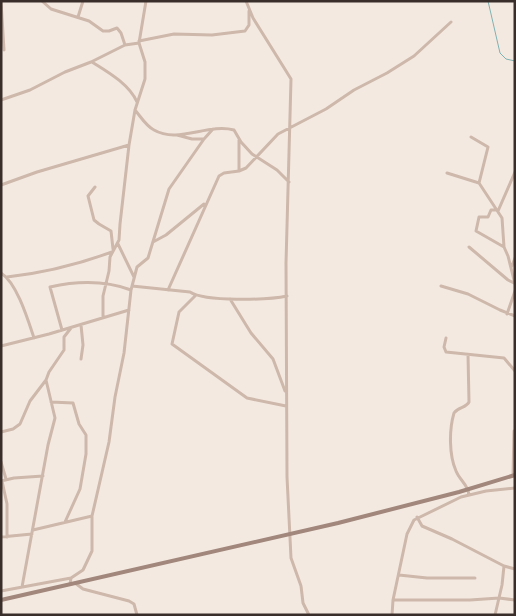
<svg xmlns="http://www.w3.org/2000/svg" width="516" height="616" viewBox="0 0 516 616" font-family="'Exo 2',sans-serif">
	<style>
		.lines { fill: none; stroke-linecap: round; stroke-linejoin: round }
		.stream { stroke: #7eb2b1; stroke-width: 1 }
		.street { stroke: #cdb8ab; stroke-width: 3 }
		.secondary { stroke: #a1877c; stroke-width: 4 }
	</style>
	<rect width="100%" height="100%" fill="#f4e9e0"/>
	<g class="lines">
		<path class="stream" d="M488,1L500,53L506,59L515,61"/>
		<path class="street" d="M1,1L4,50
			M42,1L51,9L89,21L103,31H109L117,28L121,33L125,45
			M246,1L253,18L291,79L286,263L287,477L291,558L301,586L303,603L309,615
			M78,17L83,1
			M139,41L174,34L212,35L245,31L249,25V11
			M92,62C108,72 129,84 137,102
			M1,100L30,90L65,72L91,62L125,45L139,43
			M135,110C141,117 146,126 154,130C178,144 208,123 234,130L241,142L252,154L277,170L289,182
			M177,135L192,139H203
			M471,137L488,147L479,183L502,218L504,247L508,256L515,284
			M239,140V171
			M447,173L479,183
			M1,185L37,172L129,145
			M95,187L88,196L94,220L99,224L111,231L113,249
			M496,210H491L488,217H479L476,231L504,247
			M498,211L515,172
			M153,242L166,235L204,204
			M118,244L134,277
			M469,247L508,280L514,283
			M512,266L515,258
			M1,273C17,283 28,320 34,338
			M7,277C43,273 79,264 112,252
			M132,286L190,292C205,302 268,300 287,296
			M441,286L468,294L500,310L515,316
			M168,290L219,176L224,173L239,171L246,168L278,134L326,109L354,90L387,73L414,56L451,22
			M195,296L179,312L172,344L247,398L286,406
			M230,299L251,333L273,359L285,391
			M507,314L515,291
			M103,317V296L109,271L110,257L119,240L120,224L129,145L135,110L145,79V62L139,43L146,1
			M81,325L83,345L81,359
			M62,330L50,287C77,281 104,280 131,290
			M446,338L444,347L446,352L504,358L515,371
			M1,346L49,334L129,310
			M468,355L469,402C466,408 458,407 454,413C449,430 449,455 456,471C460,481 468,484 469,495
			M51,402L73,403L79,424L86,435V454L80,489L65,522
			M1,432L13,429L20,424L30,401L46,380
			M1,462L6,479
			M513,476L514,431
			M1,481L14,478L43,476
			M2,481L7,504V537
			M417,517L422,526L452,539L504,566L515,569
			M33,530L92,516
			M1,537L32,534
			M399,575L427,578H475
			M75,583L83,589L129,601L134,604L137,615
			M70,584L71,578L83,570L92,551V516L109,442L115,397L124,353L131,290L137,267L148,258L169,189L204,139L213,129
			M22,587L48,445L55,418L46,380L49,372L64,350V337L71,328
			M1,591L71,578
			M393,600H470L499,598L515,600
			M392,615L393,600L407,534L414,520L461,497L486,491L515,488
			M495,615L502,585L504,566"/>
		<path class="secondary" d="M1,600L338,523L459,492L515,475"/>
	</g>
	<rect width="516" height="616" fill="none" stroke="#3a2e2a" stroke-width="5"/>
</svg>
